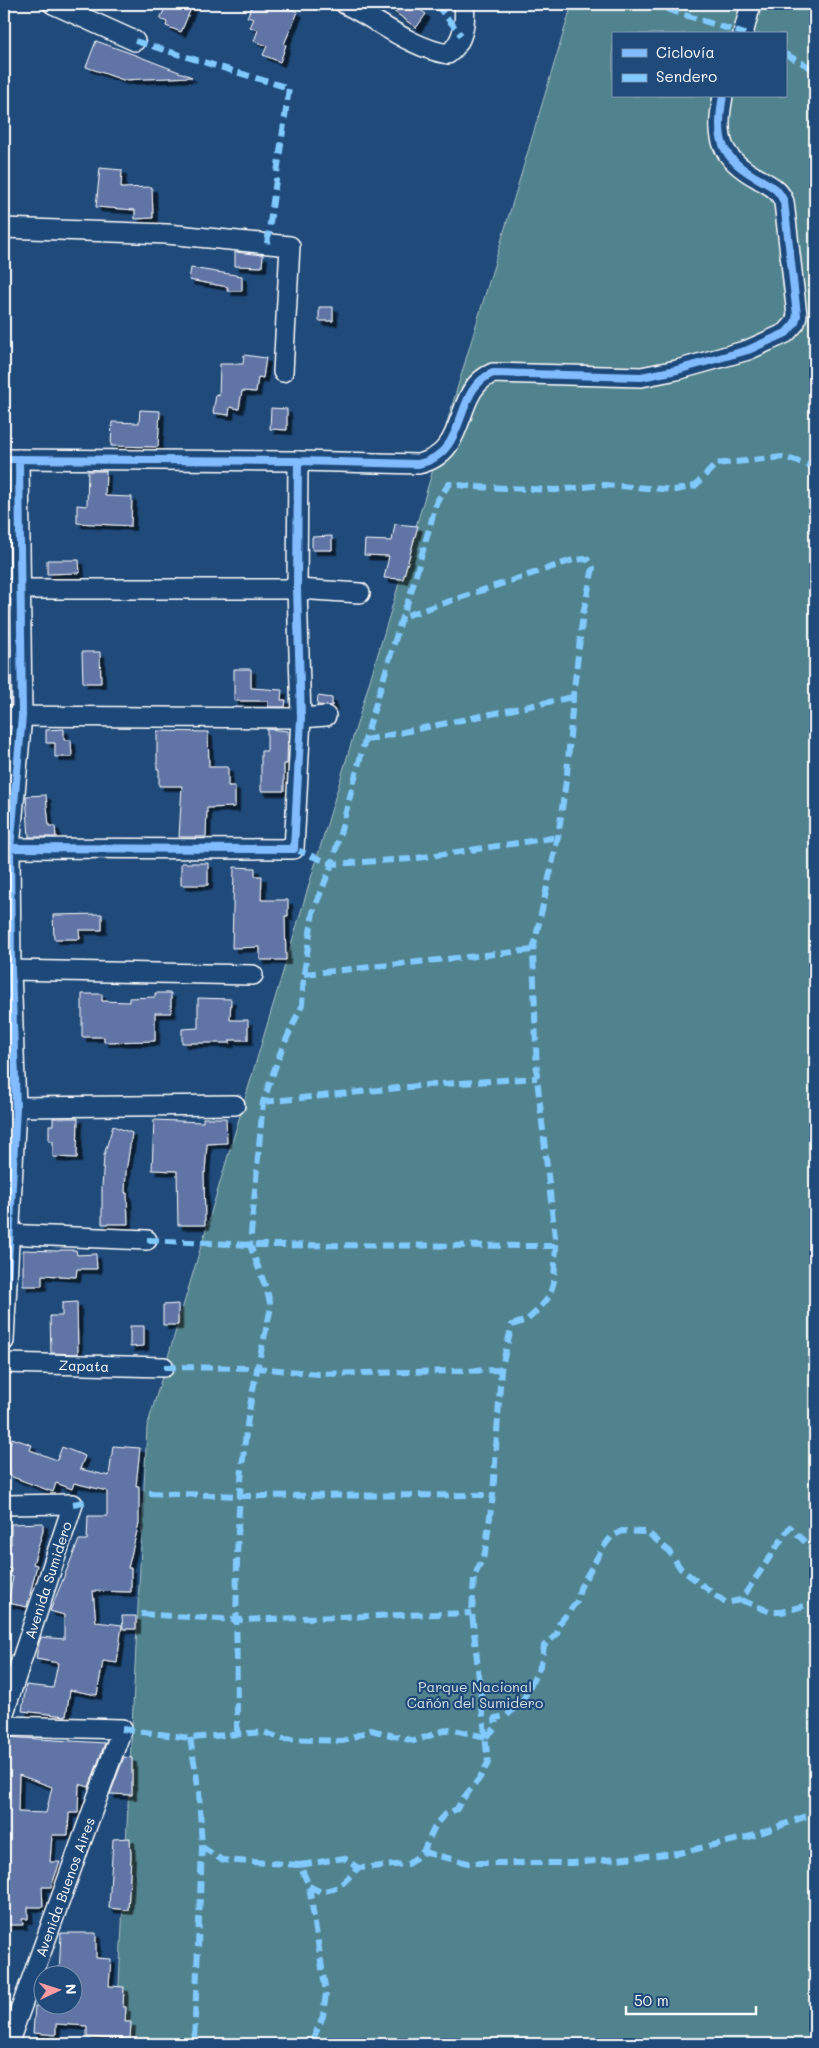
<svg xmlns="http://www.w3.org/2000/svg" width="819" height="2048" viewBox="0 0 819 2048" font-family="Mali,sans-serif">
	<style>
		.green { fill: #51838e; stroke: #a8c1c6; fill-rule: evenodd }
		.building { fill: #6075a5; stroke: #fff; fill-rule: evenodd; filter: url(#shadow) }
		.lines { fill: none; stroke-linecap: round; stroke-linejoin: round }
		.minor-casing { stroke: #fff; stroke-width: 22 }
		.minor { stroke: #1f4a7a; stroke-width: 19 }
		.quiet { stroke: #80caff; stroke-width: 6; stroke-dasharray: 12 6; stroke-linecap: butt }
		.cycleway-casing { stroke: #1f4a7a; stroke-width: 11 }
		.cycleway { stroke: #80bcff; stroke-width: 8 }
		.labels { text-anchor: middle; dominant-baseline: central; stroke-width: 4.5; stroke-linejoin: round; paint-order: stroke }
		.street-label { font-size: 14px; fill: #fff; stroke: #1f4a7a }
		.park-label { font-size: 14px; fill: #d4e0e3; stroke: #1f4a7a }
	</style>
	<defs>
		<filter id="shadow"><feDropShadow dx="4.5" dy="4.5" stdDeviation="0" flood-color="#0009"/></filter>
	</defs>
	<rect width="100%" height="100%" fill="#1f4a7a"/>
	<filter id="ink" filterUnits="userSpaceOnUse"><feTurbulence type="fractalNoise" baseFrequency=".02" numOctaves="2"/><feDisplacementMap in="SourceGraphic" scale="10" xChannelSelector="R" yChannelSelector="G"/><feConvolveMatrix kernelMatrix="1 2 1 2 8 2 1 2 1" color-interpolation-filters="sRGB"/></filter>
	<g filter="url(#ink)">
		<path class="green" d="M572,4H815V2044H116L147,1427ZM613,34H785V96H613Z"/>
		<path class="building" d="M167,4H193L181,32L166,26L167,22L160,19Z
			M253,4H281L298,12L284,44L286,45L280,62L263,55L267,46L254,41L258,30L250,27L254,19L247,17Z
			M384,4H412L426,14L416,28Z
			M96,41L130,53L192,77L123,80L86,67Z
			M100,168L122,170L121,188L152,187L153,218L135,219V210L96,207Z
			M235,252L263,255L262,267L235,266Z
			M191,268L242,276V291H227L228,287L189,280Z
			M319,307H333V321H319Z
			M244,355L266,358L263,378L258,377L256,392L242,391L239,409L230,407L229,415L213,413L216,395L219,396L220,364H243Z
			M271,408L287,409V430L270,429Z
			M140,410L160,411L158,447L111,446L112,422L139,423Z
			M88,471H106L105,496L132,497L131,526L77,523V505L87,506Z
			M395,524L418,526L403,579L384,578L389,556L364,555L365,540L392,541Z
			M332,536V550H312V537Z
			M47,560H79L80,573L47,574Z
			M82,652H100L101,683H83Z
			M234,669H251V688L282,690L281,700H286L285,707H268V701H234Z
			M318,696L332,698V706L317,705Z
			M64,729V740H71L72,757H55V743H46V730Z
			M267,729L288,731L287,764H284V791H261V751H267Z
			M157,731L208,732L209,767H228V786H235V807L207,808L206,837H179L182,786H159V769H157Z
			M46,795L49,826H55L56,837H29L26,796Z
			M181,863H208V885H181Z
			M234,867L255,868V876H262L261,900H288V916H285L286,960H260V947L232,948Z
			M102,914V930H79L80,939H54L53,915Z
			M155,993H171V1013H155V1041L104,1042V1037H82V994H102V1001L129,1002V998L155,997Z
			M198,998L231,999L230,1020H248V1040H230V1043H182V1029L198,1028Z
			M53,1118H78L77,1158L53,1157V1141H49V1125H53Z
			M203,1118H226L227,1143L207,1144L205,1173L204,1172L205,1225H178L177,1171L152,1170L154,1120L203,1122Z
			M113,1126L132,1133L126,1172L125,1193H127L128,1224H102V1188L104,1155Z
			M23,1250L59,1251L60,1250H76L77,1255L96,1254L97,1269H77L76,1277L42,1275V1286H23Z
			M77,1302L78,1354L51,1353L50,1316H62V1303Z
			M178,1304V1325H163V1305Z
			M130,1326H144V1346L130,1347Z
			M12,1438L32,1445L30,1450L57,1460L62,1447L85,1456L80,1469L109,1476L113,1446L140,1448L136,1486H139V1523L128,1568H131V1592L93,1591L96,1622L122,1625L117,1663L103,1661L97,1695L70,1690L66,1716L22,1711L26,1685L53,1688L58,1663L36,1659L38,1647L41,1637L64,1639V1615L50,1611L79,1540H87L88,1516H107V1491L74,1483L72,1489L56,1483L53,1492L10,1476L9,1447Z
			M43,1523V1531L33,1564L37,1565L27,1607L8,1603L13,1577L10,1576L11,1569L4,1567V1542L11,1544V1524Z
			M122,1616H136V1629H123Z
			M5,1737L105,1743L89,1787L79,1784L78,1813H69L68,1835H52L50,1862H60L51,1887H42L43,1907H28V1919H22L23,1925H4ZM19,1775L52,1787L46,1813L18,1812Z
			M124,1757L132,1758V1795L110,1794Z
			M130,1838L131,1856L128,1910L109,1908L113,1839Z
			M61,1933H96V1958L111,1959L109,1986L124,1987L123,2007H126L125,2022H131L130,2039L87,2037V2026L56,2024V2035L33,2033L35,2006H72V1976H59Z"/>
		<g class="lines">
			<defs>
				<g id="minor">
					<path d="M53,4L135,41"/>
					<path d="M345,4C378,20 411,48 448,54C464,42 466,23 464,4"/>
					<path d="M743,34L751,4"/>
					<path d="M4,228L167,234L290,246L283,372"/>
					<path d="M4,459L298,461L418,464C471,453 451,390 493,373L641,377L677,370L748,350L786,333L795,323L797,315L784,202C779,189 771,186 759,179C720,158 715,139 723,96"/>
					<path d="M4,589H297L360,593"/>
					<path d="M4,716L301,718L326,716"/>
					<path d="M4,848L294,849L301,718L297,589L298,461"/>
					<path d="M11,970L253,975"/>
					<path d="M16,1107L235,1105"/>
					<path d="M4,1234L147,1240"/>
					<path d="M4,1341L16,1107L11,970L10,848L22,716L19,459"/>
					<path id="s1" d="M4,1363L164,1367"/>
					<path d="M4,1505L73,1504L4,1713"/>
					<path d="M4,1726L122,1729L8,2044"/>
				</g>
			</defs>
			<use href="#minor" class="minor-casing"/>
			<use href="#minor" class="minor"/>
			<path class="quiet" d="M436,4L461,35
				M650,4L745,34
				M135,41L289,88L267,244
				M785,54L815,70
				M365,740L573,697
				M294,849L332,864L410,859L558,837
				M304,974L533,950
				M263,1102L427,1085L537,1078
				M147,1240L250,1245L556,1246
				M164,1367L258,1368L319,1374L501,1370
				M149,1493L240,1496L493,1495
				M73,1504L90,1501
				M741,1600L771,1612H781L815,1603
				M141,1614L237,1620L472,1613
				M122,1729L190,1738L264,1732L282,1739L343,1741L371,1730L414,1741L449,1729L486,1737
				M237,1733C237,1634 233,1532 246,1433C251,1391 262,1349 271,1307L267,1291L250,1245L263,1102L281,1051L302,1005L304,974L313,912L332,864L365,740L402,617L410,596L437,501L449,484L478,487L556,490L604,485L676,490L695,486L716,464L783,457L815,467
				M486,1737L496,1727L495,1718L506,1716L522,1702L541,1664L544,1646L557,1634L559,1624L577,1601L580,1588L602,1549L611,1537L622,1531L647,1532L668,1550L681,1569L726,1603L741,1600L790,1527L815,1552
				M190,1738L199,1792L202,1847L194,2044
				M202,1847L222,1860L300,1865L309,1886L326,1993L323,2016L311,2044
				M423,1852L468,1863H573L679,1853L752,1836L815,1813
				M300,1865L344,1858L358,1868
				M309,1886L321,1892L339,1887L358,1868L408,1864L423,1852L436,1824L444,1815L457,1809L461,1801L479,1779L488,1763L472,1613L474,1577L485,1553L493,1495L501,1370L512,1325L527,1320L537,1311L549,1297L554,1281L556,1246L537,1078L533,950L558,837L567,774L573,697L583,614L593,568L587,559L573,560L402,617"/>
			<defs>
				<path id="cycleway" d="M4,459L298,461L418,464C471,453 451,390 493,373L641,377L677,370L748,350L786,333L795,323L797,315L784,202C779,189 771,186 759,179C720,158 715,139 723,96
					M4,848L294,849L301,718L297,589L298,461
					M4,1341L16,1107L11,970L10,848L22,716L19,459"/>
			</defs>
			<use href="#cycleway" class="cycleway-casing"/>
			<use href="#cycleway" class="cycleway"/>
		</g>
	</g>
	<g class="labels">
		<g class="street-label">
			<text stroke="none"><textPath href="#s1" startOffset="80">Zapata</textPath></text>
			<text transform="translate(48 1580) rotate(-72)">Avenida Sumidero</text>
			<text transform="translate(65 1887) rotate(-70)">Avenida Buenos Aires</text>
		</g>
		<g class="park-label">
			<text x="475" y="1686">Parque Nacional<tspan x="475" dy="16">Cañón del Sumidero</tspan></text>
		</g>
	</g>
	<rect width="819" height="2048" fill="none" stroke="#1f4a7a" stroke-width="20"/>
	<rect x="10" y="10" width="799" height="2028" fill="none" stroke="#fff" stroke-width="2" filter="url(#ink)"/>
	<rect x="612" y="32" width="175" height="65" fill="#1f4a7a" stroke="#7992af"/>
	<rect x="622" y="49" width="25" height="8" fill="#80bcff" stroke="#7992af"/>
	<text x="656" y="58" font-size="15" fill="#ffffff">Ciclovía</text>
	<rect x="622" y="74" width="25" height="8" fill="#80caff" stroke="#7992af"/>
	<text x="656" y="82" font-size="15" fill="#ffffff">Sendero</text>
	<g transform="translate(58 1990) rotate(86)"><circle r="24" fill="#1f4a7a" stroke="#7992af"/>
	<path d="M0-4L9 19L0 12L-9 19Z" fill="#ff9aa2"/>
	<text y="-8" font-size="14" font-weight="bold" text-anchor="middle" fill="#ffffff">N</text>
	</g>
	<path d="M626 2006v8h130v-8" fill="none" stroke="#ffffff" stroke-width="2.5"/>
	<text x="634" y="2006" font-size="15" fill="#ffffff" stroke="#1f4a7a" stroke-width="4" paint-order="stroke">50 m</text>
</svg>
